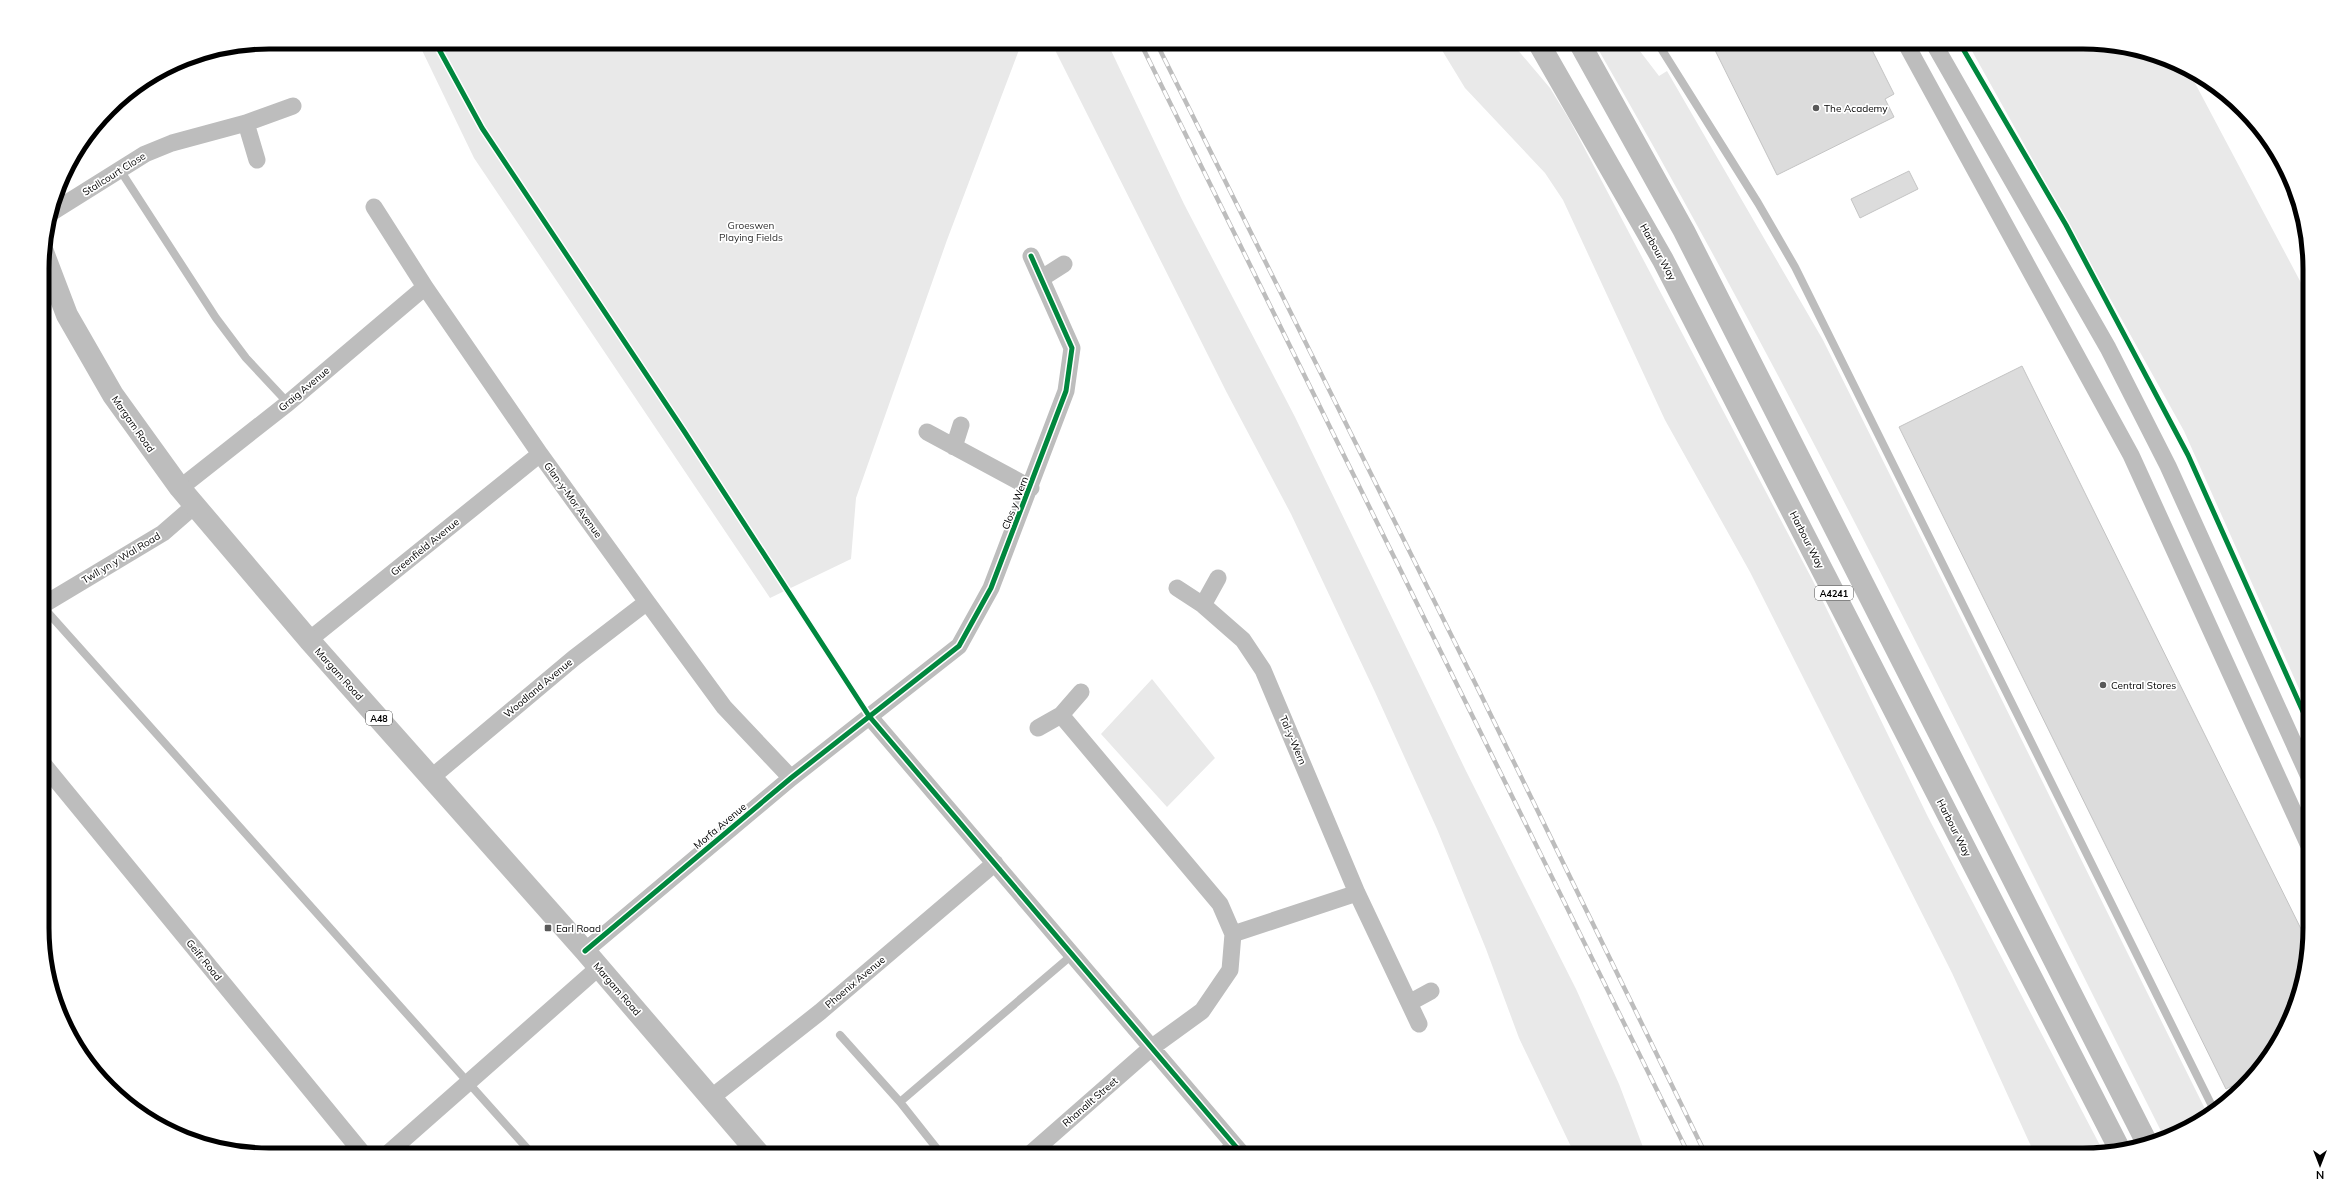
<svg xmlns="http://www.w3.org/2000/svg" width="2352" height="1197" viewBox="0 0 2352 1197" font-family="Mulish,sans-serif">
	<style>
		.green { fill: #e9e9e9 }
		.building { fill: #dcdcdc; stroke: #c4c4c4 }
		.lines { fill: none; stroke-linecap: round; stroke-linejoin: round }
		.lane { stroke: #bdbdbd; stroke-width: 8 }
		.street { stroke: #bdbdbd; stroke-width: 17 }
		.primary { stroke: #bdbdbd; stroke-width: 22 }
		.rail-casing { stroke: #bdbdbd; stroke-width: 4.5 }
		.rail { stroke: #fff; stroke-width: 3; stroke-dasharray: 9; stroke-linecap: butt }
		.cycleway-casing { stroke: #fff; stroke-width: 8 }
		.cycleway { stroke: #00873e; stroke-width: 5 }
		.poi-dot { fill: #595959; stroke: #fff; stroke-width: 1.5 }
		.labels { text-anchor: middle; dominant-baseline: central; stroke-width: 3.5; stroke-linejoin: round; paint-order: stroke }
		.shield { fill: #fff; stroke: #4c4c4c; stroke-width: 1 }
		.shield-label { font-size: 9px; font-weight: bold; fill: #000 }
		.poi-label { font-size: 10px; fill: #000; stroke: #fff; text-anchor: start }
		.street-label { font-size: 10px; fill: #000; stroke: #fff }
		.park-label { font-size: 10px; fill: #2e2e2e; stroke: #fff }
		.rim { fill: none; stroke: #000; stroke-width: 5 }
	</style>
	<rect width="100%" height="100%" fill="#fff"/>
	<path class="green" d="M418,42H1022L947,240L856,498L851,559L770,598L474,158Z
		M1051,42H1107L1184,204L1295,417L1466,771L1576,989L1619,1084L1646,1155H1575L1519,1038L1486,949L1437,829L1375,692L1291,514L1227,393Z
		M1437,42H1511L1550,88L1569,119L1813,581L1928,817L2104,1153L2035,1155L1952,973L1750,572L1665,420L1563,200L1545,173L1465,88Z
		M1594,42H1633L1659,76L1667,71L1823,340L2209,1117L2165,1139C1980,771 1800,398 1594,42Z
		M1967,42H2083L2128,46L2187,68L2308,296L2309,711L2184,431Z
		M1152,679L1215,758L1167,807L1101,734Z"/>
	<path class="building" d="M1711,42H1868L1894,94L1885,99L1894,117L1777,175Z
		M1909,171L1918,189L1860,218L1851,199Z
		M2022,366L2308,943L2302,987L2287,1028L2254,1078L2236,1093L2232,1086L2226,1089L1899,427Z"/>
	<g class="lines">
		<path class="lane" d="M1657,42L1758,203L1795,267L2215,1112
			M120,170L216,318L246,358L288,403
			M43,607L533,1155
			M840,1035L900,1102L942,1155
			M900,1102L1072,955
			M1217,1155L1232,1142"/>
		<path class="street" d="M1905,42L2131,455L2310,848
			M1933,42L2108,348L2168,466L2310,779
			M246,123L257,160
			M374,207L425,287L540,454L647,602L724,707L791,778
			M54,211L145,154L172,143L246,123L293,106
			M1042,278L1064,264
			M927,432L1031,488
			M954,447L961,425
			M180,488L288,403L425,287
			M1177,588L1203,605L1243,640L1263,670L1357,893L1419,1024
			M43,605L163,533L194,506
			M1203,605L1218,578
			M309,640L540,454
			M869,716L1243,1155
			M1038,728L1061,715L1081,692
			M44,765L364,1155
			M432,777L574,658L647,602
			M1233,934L1357,893
			M585,951L791,778L959,646L991,588L1066,391L1072,348L1031,256
			M1409,1003L1431,991
			M712,1097L820,1012L995,863
			M386,1155L598,968
			M1029,1155L1151,1048L1202,1011L1230,970L1233,934L1220,904L1061,715"/>
		<path class="primary" d="M1538,42L1663,260L2120,1150
			M1579,42L1684,231L2148,1145
			M43,252L67,315L113,395L180,488L309,640L585,951L760,1155"/>
		<defs>
			<path id="rail" d="M1140,42L1689,1155
				M1156,42L1482,697L1706,1155"/>
		</defs>
		<use href="#rail" class="rail-casing"/>
		<use href="#rail" class="rail"/>
		<defs>
			<path id="cycleway" d="M435,42L482,128L684,431L869,716L1243,1155
				M1959,42L2066,225L2188,455L2309,725
				M585,951L791,778L959,646L991,588L1066,391L1072,348L1031,256"/>
		</defs>
		<use href="#cycleway" class="cycleway-casing"/>
		<use href="#cycleway" class="cycleway"/>
	</g>
	<g class="poi-dot">
		<circle cx="1816" cy="108" r="4"/>
		<circle cx="2103" cy="685" r="4"/>
		<rect x="544" y="924" width="8" height="8" rx="2"/>
	</g>
	<g class="labels">
		<g class="shield">
			<rect x="1815" y="586" width="38" height="14" rx="3"/>
			<rect x="366" y="711" width="26" height="14" rx="3"/>
		</g>
		<g class="shield-label">
			<text x="1834" y="593">A4241</text>
			<text x="379" y="718">A48</text>
		</g>
		<g class="poi-label">
			<text x="1824" y="108">The Academy</text>
			<text x="2111" y="685">Central Stores</text>
			<text x="556" y="928">Earl Road</text>
		</g>
		<g class="street-label">
			<text transform="translate(114 174) rotate(-32)">Stallcourt Close</text>
			<text transform="translate(1658 252) rotate(61)">Harbour Way</text>
			<text transform="translate(304 389) rotate(-40)">Graig Avenue</text>
			<text transform="translate(133 424) rotate(55)">Margam Road</text>
			<text transform="translate(573 500) rotate(54)">Glan-y-Mor Avenue</text>
			<text transform="translate(1015 503) rotate(-69)">Clos y Wern</text>
			<text transform="translate(1807 540) rotate(63)">Harbour Way</text>
			<text transform="translate(425 547) rotate(-39)">Greenfield Avenue</text>
			<text transform="translate(121 558) rotate(-31)">Twll yn y Wal Road</text>
			<text transform="translate(339 674) rotate(48)">Margam Road</text>
			<text transform="translate(538 688) rotate(-40)">Woodland Avenue</text>
			<text transform="translate(1293 740) rotate(67)">Tal-y-Wern</text>
			<text transform="translate(720 826) rotate(-40)">Morfa Avenue</text>
			<text transform="translate(1954 828) rotate(63)">Harbour Way</text>
			<text transform="translate(204 960) rotate(51)">Geifr Road</text>
			<text transform="translate(855 982) rotate(-40)">Phoenix Avenue</text>
			<text transform="translate(617 989) rotate(49)">Margam Road</text>
			<text transform="translate(1090 1102) rotate(-41)">Rhanallt Street</text>
		</g>
		<g class="park-label">
			<text x="751" y="225">Groeswen<tspan x="751" dy="12">Playing Fields</tspan></text>
		</g>
	</g>
	<path d="M0 0H2352V1197H0ZM269 49H2083A220 220 0 0 1 2303 269V928A220 220 0 0 1 2083 1148H269A220 220 0 0 1 49 928V269A220 220 0 0 1 269 49Z" fill="#fff" fill-rule="evenodd"/>
	<path class="rim" d="M269 49H2083A220 220 0 0 1 2303 269V928A220 220 0 0 1 2083 1148H269A220 220 0 0 1 49 928V269A220 220 0 0 1 269 49Z"/>
	<g transform="translate(2320 1165) rotate(180)" stroke="#ffffff" stroke-width="3" paint-order="stroke">
	<path d="M0-3L7 15L0 10L-7 15Z" fill="#000000"/>
	<text y="-6" font-size="11" font-weight="bold" text-anchor="middle" fill="#000000">N</text>
	</g>
</svg>
